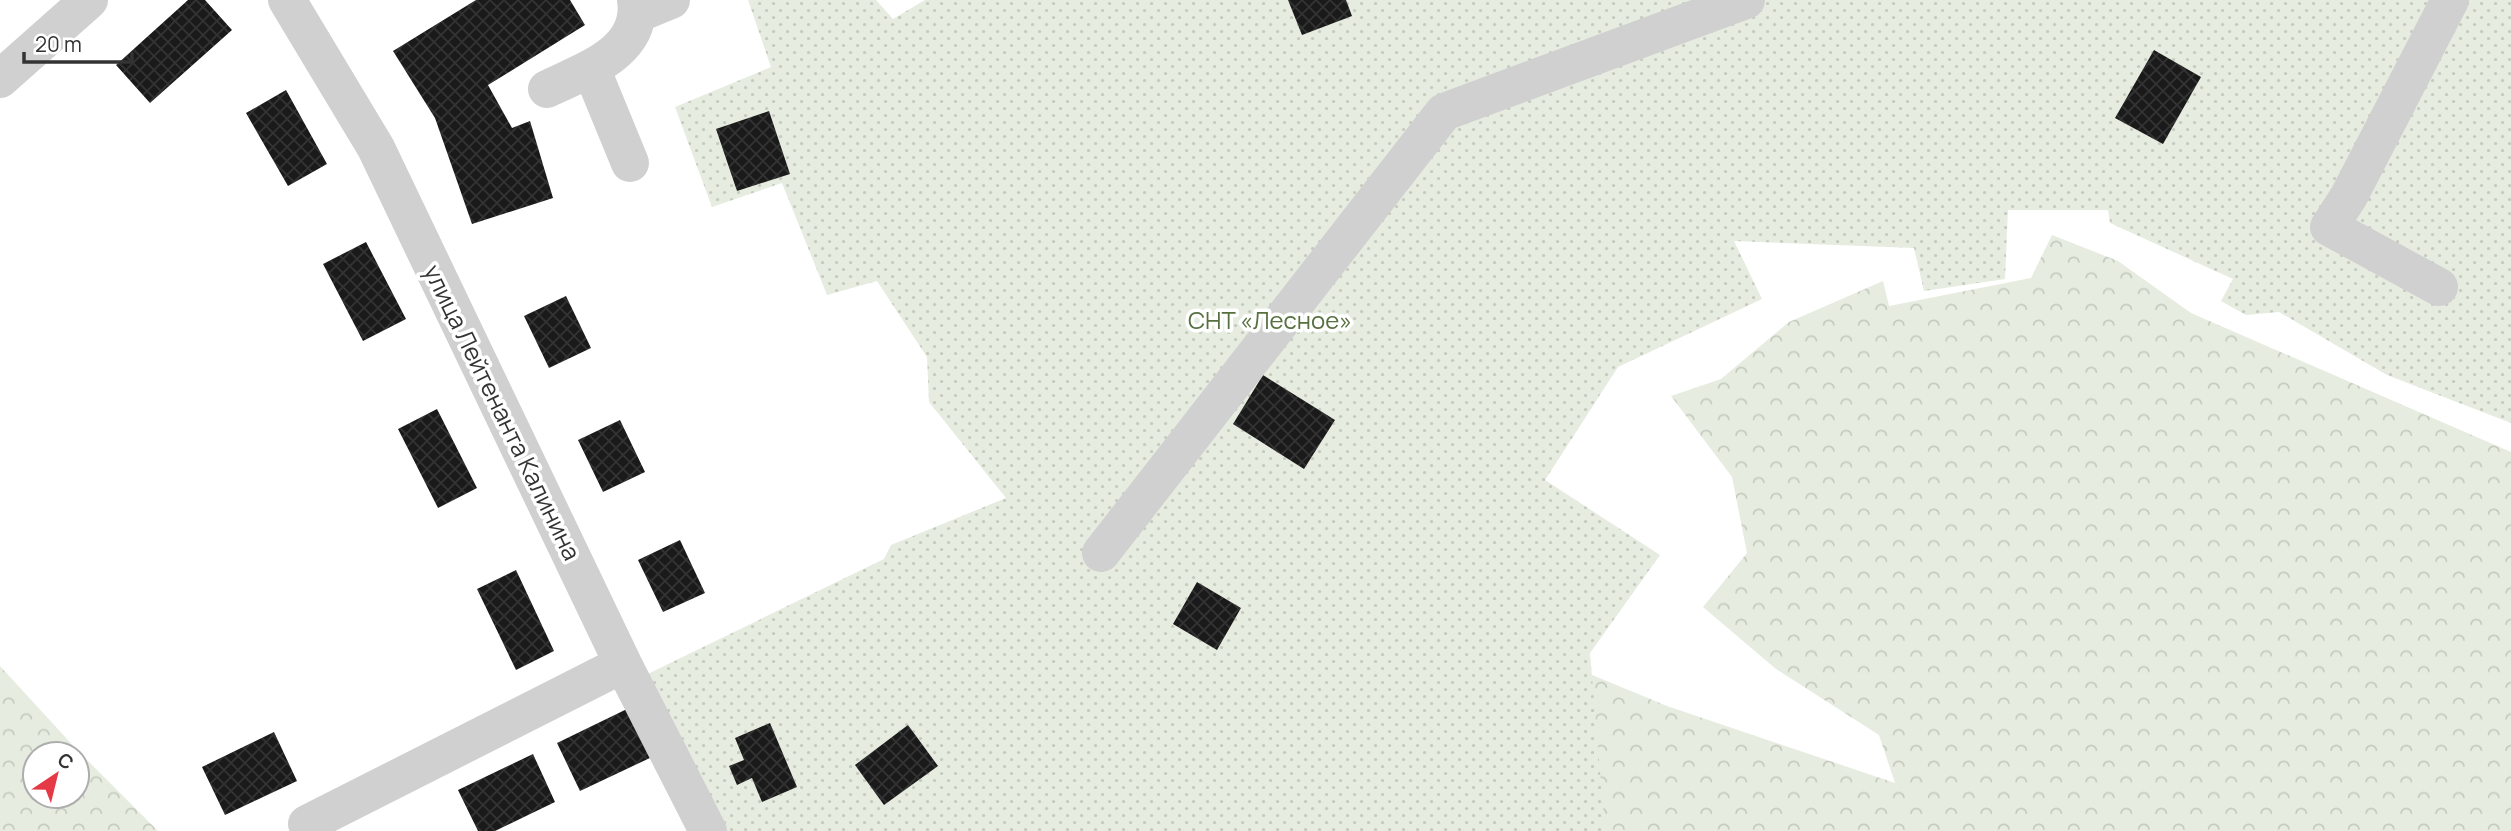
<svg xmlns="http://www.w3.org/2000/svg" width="2511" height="831" viewBox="0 0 2511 831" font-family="Manrope,sans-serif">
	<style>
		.forest { fill: url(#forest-crowns); fill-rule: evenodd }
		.park { fill: url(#park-dots) }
		.building { fill: url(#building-cross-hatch) }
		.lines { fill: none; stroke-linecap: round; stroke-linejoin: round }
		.minor { stroke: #d0d0d0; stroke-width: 38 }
		.labels { text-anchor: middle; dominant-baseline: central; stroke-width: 7; stroke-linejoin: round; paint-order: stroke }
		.park-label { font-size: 24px; fill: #56703f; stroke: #fff }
		.street-label { font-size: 24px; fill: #333; stroke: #fff }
	</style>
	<defs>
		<pattern id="forest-crowns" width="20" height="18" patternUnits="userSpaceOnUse" patternTransform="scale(1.75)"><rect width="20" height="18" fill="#e6ecdf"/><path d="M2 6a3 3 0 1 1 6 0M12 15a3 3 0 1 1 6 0" fill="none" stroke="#c6cbc0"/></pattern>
		<pattern id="park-dots" width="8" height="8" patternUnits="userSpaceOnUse" patternTransform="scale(1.75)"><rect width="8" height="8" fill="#e6ecdf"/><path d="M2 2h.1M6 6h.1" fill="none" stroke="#c6cbc0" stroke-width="1.8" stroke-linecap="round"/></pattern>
		<pattern id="building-cross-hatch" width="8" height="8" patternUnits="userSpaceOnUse" patternTransform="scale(1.75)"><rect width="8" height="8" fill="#1a1a1a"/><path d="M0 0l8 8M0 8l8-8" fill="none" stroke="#333"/></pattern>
	</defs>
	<rect width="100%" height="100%" fill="#fff"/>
	<path class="forest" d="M2052,235L2118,261L2191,313L2511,452V831H1400L1532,650L1667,706L1895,783L1879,735L1776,669L1703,607L1747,553L1732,477L1671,396L1721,379L1789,322L1883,281L1889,306L2031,278Z
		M0,666L78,751L158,831H0ZM77,754V796H35V754Z"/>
	<path class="park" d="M748,0H876L893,19L925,0H2511V423L2387,375L2279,312L2246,315L2221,301L2233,279L2110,223L2108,210H2008L2005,279L1924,291L1914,248L1734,241L1762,299L1618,367L1545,480L1660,555L1590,653L1605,831H708L625,685L884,559L891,545L1006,498L929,402L927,357L877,281L827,295L782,183L712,207L675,107L771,67Z"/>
	<path class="building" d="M188,0H205L232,30L150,103L116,65Z
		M476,0H570L585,25L488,85L512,128L530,121L553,198L472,224L435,118L393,51Z
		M1288,0H1346L1352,16L1302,35Z
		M2154,50L2201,77L2163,144L2115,118Z
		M286,90L327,164L288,186L246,113Z
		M769,111L790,174L737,191L716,129Z
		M366,242L406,319L363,341L323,264Z
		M566,296L591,348L549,368L524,316Z
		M1263,375L1335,420L1304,469L1233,424Z
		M437,409L477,488L438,508L398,429Z
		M620,420L645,472L603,492L578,440Z
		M680,540L705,593L663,612L638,560Z
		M516,570L554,651L516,670L477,589Z
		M1197,582L1241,608L1217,650L1173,624Z
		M629,708L652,757L580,791L557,743Z
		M770,723L797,787L762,802L752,778L737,785L729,766L744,760L735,738Z
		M908,725L938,766L884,805L855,765Z
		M274,732L297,781L225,815L202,767Z
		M533,754L555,802L495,831H478L458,790Z"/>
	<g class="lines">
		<path class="minor" d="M287,0L376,148L623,664L708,831
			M637,14L671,0
			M591,68L630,163
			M0,79L89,0
			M547,89C584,71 644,52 636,0
			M2439,287L2329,227L2349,196L2450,0
			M1101,553L1444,112L1746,0
			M307,824L623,664"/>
	</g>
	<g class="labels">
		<g class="park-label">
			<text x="1270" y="319">СНТ «Лесное»</text>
		</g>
		<g class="street-label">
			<text transform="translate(503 412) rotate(64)">улица Лейтенанта Калинина</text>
		</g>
	</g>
	<g transform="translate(56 775) rotate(35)"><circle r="33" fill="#ffffff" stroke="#adadad" stroke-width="2"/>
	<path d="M0-5L12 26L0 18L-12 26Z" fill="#e63946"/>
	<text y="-10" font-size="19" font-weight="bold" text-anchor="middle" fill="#333333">С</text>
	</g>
	<path d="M24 52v10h108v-10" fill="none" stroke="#333333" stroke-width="3.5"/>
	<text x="35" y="52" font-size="21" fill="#333333" stroke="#ffffff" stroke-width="5" paint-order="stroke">20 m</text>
</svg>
